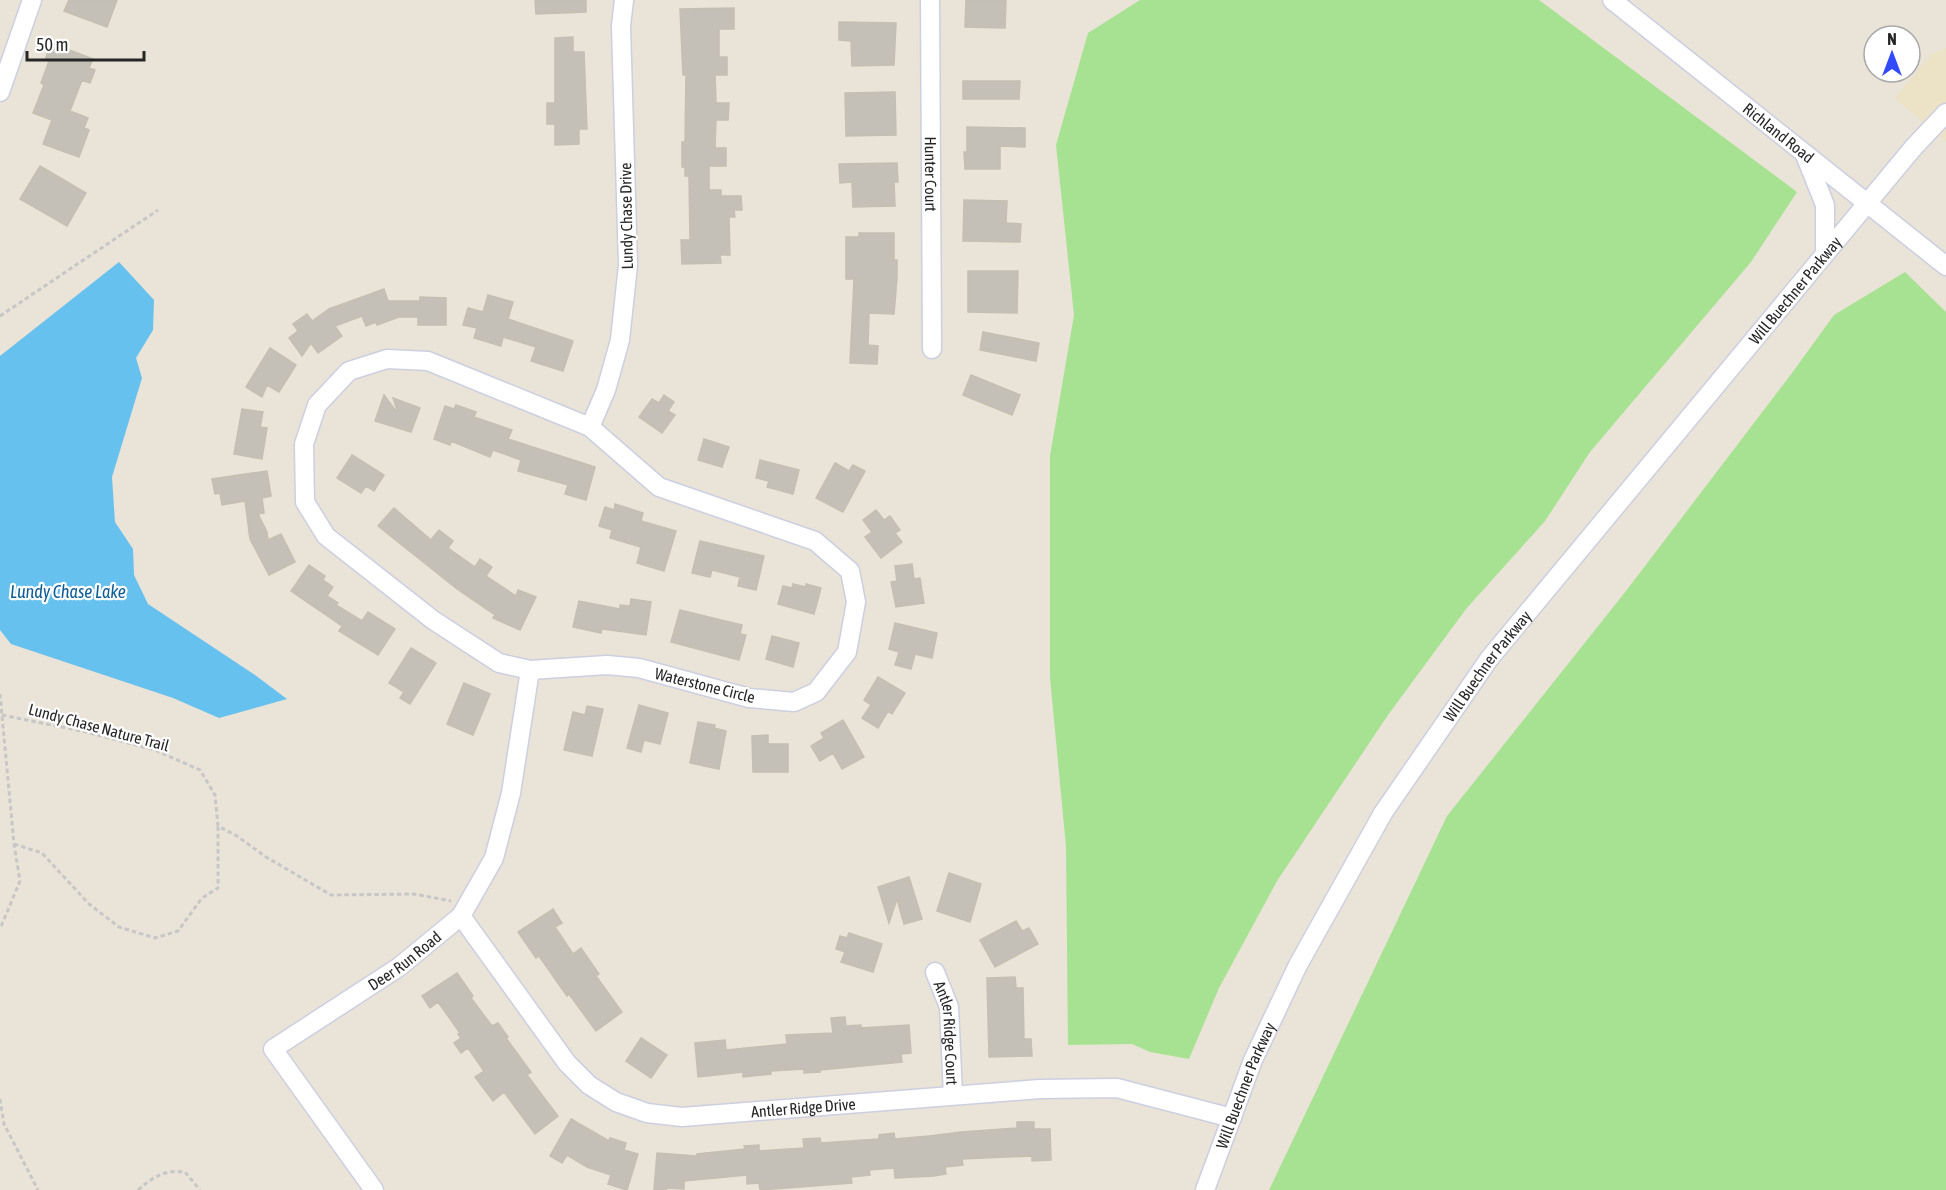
<svg xmlns="http://www.w3.org/2000/svg" width="1946" height="1190" viewBox="0 0 1946 1190" font-family="'Asap Condensed',sans-serif">
	<style>
		.education { fill: #ece2c5 }
		.green { fill: #a7e292 }
		.water { fill: #67c1ef }
		.building { fill: #c5c0b7; stroke: #c4bfb1; stroke-width: 1.5 }
		.lines { fill: none; stroke-linecap: round; stroke-linejoin: round }
		.minor-casing { stroke: #cccfe0; stroke-width: 21 }
		.path { stroke: #c7c7c7; stroke-width: 3; stroke-dasharray: 4.5 3; stroke-linecap: butt }
		.minor { stroke: #fff; stroke-width: 18 }
		.labels { text-anchor: middle; dominant-baseline: central; stroke-width: 4.5; stroke-linejoin: round; paint-order: stroke }
		.street-label { font-size: 16px; fill: #262626; stroke: #fff }
		.water-label { font-size: 18px; font-style: italic; fill: #0c5c95; stroke: #fff }
	</style>
	<rect width="100%" height="100%" fill="#eae3d7"/>
	<path class="education" d="M1946,48V142L1895,98L1932,54Z"/>
	<path class="green" d="M1140,0H1539L1797,192L1751,262L1590,452L1545,521L1466,609L1388,715L1277,881L1219,988L1189,1059L1150,1052L1132,1044L1068,1045L1066,847L1050,677V456L1074,315L1056,145L1088,33Z
		M1905,272L1946,312V1190H1269L1447,816L1626,591L1792,373L1834,315Z"/>
	<path class="water" d="M119,262L154,300L153,330L136,358L142,378L112,477L115,522L133,549L134,575L148,604L255,675L287,699L219,718L173,698L11,644L0,630V356Z"/>
	<path class="building" d="M69,0H117L107,27L64,11Z
		M535,0H586V12L536,14Z
		M966,0H1006L1005,28L965,27Z
		M734,8V29H719V57H727V75H715L716,103H729L728,120H716L715,148H726V166H709V190H721V196H741L742,210H734L735,217H729L730,255H720L721,263L682,264L681,240H690L689,176H685V167H682V142H685L686,75H683L680,9Z
		M839,22L896,23L894,65L852,66L851,41L839,40Z
		M573,37V52H584L587,129H579V144L555,145V124H547V103H555V38Z
		M51,43L93,59L89,68L95,70L90,83L82,80L70,111L88,118L84,128L89,130L79,157L43,144L52,120L33,113L44,85L41,83L49,61L45,60Z
		M963,81H1020L1019,99H963Z
		M895,92L896,135L846,136L845,93Z
		M967,127L1025,128V147L1000,146V169H965L964,152H967Z
		M897,163L898,182H894L895,206L853,207L852,182L840,183L839,164Z
		M40,166L86,193L67,226L20,199Z
		M964,200L1007,201L1006,223L1021,224L1020,242L963,241Z
		M859,233H894V260H897V278L894,314L869,313L868,345L878,346L877,364L850,363L854,279H846V237H859Z
		M968,271H1018L1017,313L968,312Z
		M384,289L388,301H420V297L446,298V325H418V317H399L377,325L376,322L366,326L362,316L335,326L342,336L318,353L311,343L302,356L289,338L298,331L293,324L307,314L312,321L329,309Z
		M488,295L513,302L508,319L573,341L563,371L531,361L536,347L503,337L501,346L474,338L477,328L463,325L468,308L483,312Z
		M983,332L1039,343L1036,361L980,350Z
		M270,348L296,365L279,392L267,385L262,397L246,387Z
		M971,375L1020,395L1012,415L963,395Z
		M384,395L396,411L397,410L393,398L420,408L411,432L375,421Z
		M664,395L674,402L668,411L675,415L662,433L639,417L652,399L659,403Z
		M456,405L476,412L474,417L512,430L508,439L595,467L586,500L565,494L568,485L518,471L521,460L493,450L490,457L451,441L450,445L434,439L445,406L454,409Z
		M242,409L263,412L260,427L267,428L262,459L234,454Z
		M704,439L729,447L722,467L698,460Z
		M352,455L384,475L374,491L366,486L361,493L337,478Z
		M760,460L799,470L793,494L767,487L769,481L756,478Z
		M835,463L849,471L853,465L865,471L843,512L816,498Z
		M267,471L271,496L262,498L264,513L258,514L267,532L268,540L281,534L295,562L269,575L250,539L245,501L222,505L220,493L215,494L212,479Z
		M615,504L643,513L641,521L676,531L664,571L637,563L641,547L610,538L612,530L599,526L605,507L614,510Z
		M394,508L431,540L439,530L453,541L448,548L475,567L480,559L492,567L486,576L516,596L518,590L536,597L520,630L493,618L495,615L457,589L378,526Z
		M876,510L884,520L890,516L900,530L895,533L902,542L881,558L865,537L872,532L863,520Z
		M700,541L764,556L756,590L738,586L740,577L712,570L710,577L692,573Z
		M912,564L914,579L920,578L924,603L896,607L891,582L897,581L895,566Z
		M309,565L325,576L323,580L333,587L327,596L338,603L336,605L362,621L368,612L395,629L378,655L339,631L342,626L291,591Z
		M793,584L806,587V584L821,588L814,614L778,604L783,586L792,588Z
		M631,599L651,602L646,635L602,629L601,633L573,627L579,601L620,609V605L630,606Z
		M680,610L742,625L740,634L746,635L739,660L671,642Z
		M895,623L937,633L932,658L915,654L911,669L895,665L899,652L889,649Z
		M772,636L799,643L793,667L766,659Z
		M411,648L436,663L410,704L400,698L404,692L389,683Z
		M878,677L905,693L892,714L888,711L878,728L862,718L871,705L864,700Z
		M464,683L490,694L473,735L447,724Z
		M639,705L668,713L660,744L644,740L641,752L627,748Z
		M587,706L603,709L592,756L564,750L573,712L585,715Z
		M843,720L864,757L842,769L833,753L820,761L811,746L824,738L821,733Z
		M698,722L715,725L714,728L726,731L719,769L690,763Z
		M768,735V744H788V772H753L752,736Z
		M949,873L981,884L970,922L937,911Z
		M909,877L922,919L904,924L897,899L889,923L878,887Z
		M553,909L562,923L555,927L573,954L581,948L599,974L596,976L622,1012L596,1031L569,994L567,996L539,956L536,958L518,932Z
		M1016,921L1022,931L1029,928L1038,944L995,967L980,940Z
		M849,933L882,944L873,972L841,962L845,952L836,949L840,936L847,938Z
		M457,973L473,996L471,998L492,1026L498,1023L508,1037L506,1038L531,1072L527,1075L558,1116L535,1134L504,1092L493,1101L475,1077L484,1071L468,1048L461,1053L454,1043L461,1038L458,1034L460,1033L438,1002L430,1008L422,996Z
		M1015,977L1016,988H1023L1024,1039H1031L1032,1056L989,1057L987,978Z
		M845,1017L846,1026L861,1025V1028L909,1025L911,1053L901,1054L902,1062L820,1070V1072L804,1073V1069L771,1071V1074L743,1077V1072L698,1077L695,1043L725,1040L726,1050L787,1044L786,1035L833,1033L831,1018Z
		M641,1038L667,1055L651,1078L626,1061Z
		M571,1119L609,1141L610,1138L626,1143L624,1150L638,1154L627,1190L608,1184L611,1175L587,1167L567,1155L562,1163L550,1156Z
		M1017,1122H1034V1129H1050L1051,1160L1032,1161V1156L962,1159L963,1165L945,1167L946,1174L934,1176L895,1178L894,1168L869,1170L870,1175L851,1177L852,1183L760,1190L759,1183L747,1184V1175L684,1181V1189L667,1188L666,1190H654L657,1153L697,1156V1154L745,1149L744,1146L759,1145V1151L804,1148L803,1139L820,1138L821,1143L879,1139V1135L894,1133L895,1139L929,1136L961,1132L1017,1128Z"/>
	<g class="lines">
		<defs>
			<g id="minor">
				<path id="s1" d="M930,0L932,349"/>
				<path id="s2" d="M1612,0L1946,266"/>
				<path d="M0,92L32,0"/>
				<path d="M1805,155L1825,205V253"/>
				<path d="M387,359L428,361L590,427L659,487L815,541L850,571L856,602L847,652L816,692L794,702L749,698L639,668L607,665L530,670L499,663L433,620L326,536L305,502L304,444L317,405L349,371Z"/>
				<path d="M590,427L606,390L620,340L628,265L621,26L624,0"/>
				<path id="s3" d="M461,916L567,1063L589,1085L616,1102L647,1113L682,1117L1040,1089L1117,1088L1232,1118"/>
				<path id="s4" d="M935,972L949,1007L953,1095"/>
				<path id="s5" d="M374,1190L273,1049L399,967L461,916L494,858L511,793L530,670"/>
				<path id="s6" d="M1205,1190L1253,1060L1298,965L1383,813L1489,659L1913,148L1946,113"/>
			</g>
		</defs>
		<use href="#minor" class="minor-casing"/>
		<path class="path" d="M0,316L158,210
			M0,694L14,844L20,881L0,929
			M2,715L86,732L155,750L200,770L215,795L218,826L237,836L266,857L331,895L414,894L451,901
			M14,844L42,853L89,904L119,927L155,938L178,931L202,898L218,888V827
			M0,1099L4,1124L38,1190
			M138,1190C153,1177 165,1169 185,1172L200,1190"/>
		<use href="#minor" class="minor"/>
	</g>
	<g class="labels">
		<g class="street-label">
			<text stroke="none"><textPath href="#s2" startOffset="213">Richland Road</textPath></text>
			<text stroke="none"><textPath href="#s1" startOffset="174">Hunter Court</textPath></text>
			<text transform="translate(626 216) rotate(-91)">Lundy Chase Drive</text>
			<text stroke="none"><textPath href="#s6" startOffset="1084">Will Buechner Parkway</textPath></text>
			<text stroke="none"><textPath href="#s6" startOffset="598">Will Buechner Parkway</textPath></text>
			<text transform="translate(705 685) rotate(14)">Waterstone Circle</text>
			<text transform="translate(99 727) rotate(15)">Lundy Chase Nature Trail</text>
			<text stroke="none"><textPath href="#s5" startOffset="332">Deer Run Road</textPath></text>
			<text stroke="none"><textPath href="#s4" startOffset="63">Antler Ridge Court</textPath></text>
			<text stroke="none"><textPath href="#s6" startOffset="112">Will Buechner Parkway</textPath></text>
			<text stroke="none"><textPath href="#s3" startOffset="434">Antler Ridge Drive</textPath></text>
		</g>
		<g class="water-label">
			<text x="68" y="591">Lundy Chase Lake</text>
		</g>
	</g>
	<g transform="translate(1892 54)"><circle r="28" fill="#ffffff" stroke="#a8a8a8" stroke-width="1.5"/>
	<path d="M0-4.5L10 22L0 15L-10 22Z" fill="#334afb"/>
	<text y="-9" font-size="16" font-weight="bold" text-anchor="middle" fill="#262626">N</text>
	</g>
	<path d="M27 51v9h117v-9" fill="none" stroke="#262626" stroke-width="3"/>
	<text x="36" y="51" font-size="18" fill="#262626" stroke="#ffffff" stroke-width="4.5" paint-order="stroke">50 m</text>
</svg>
